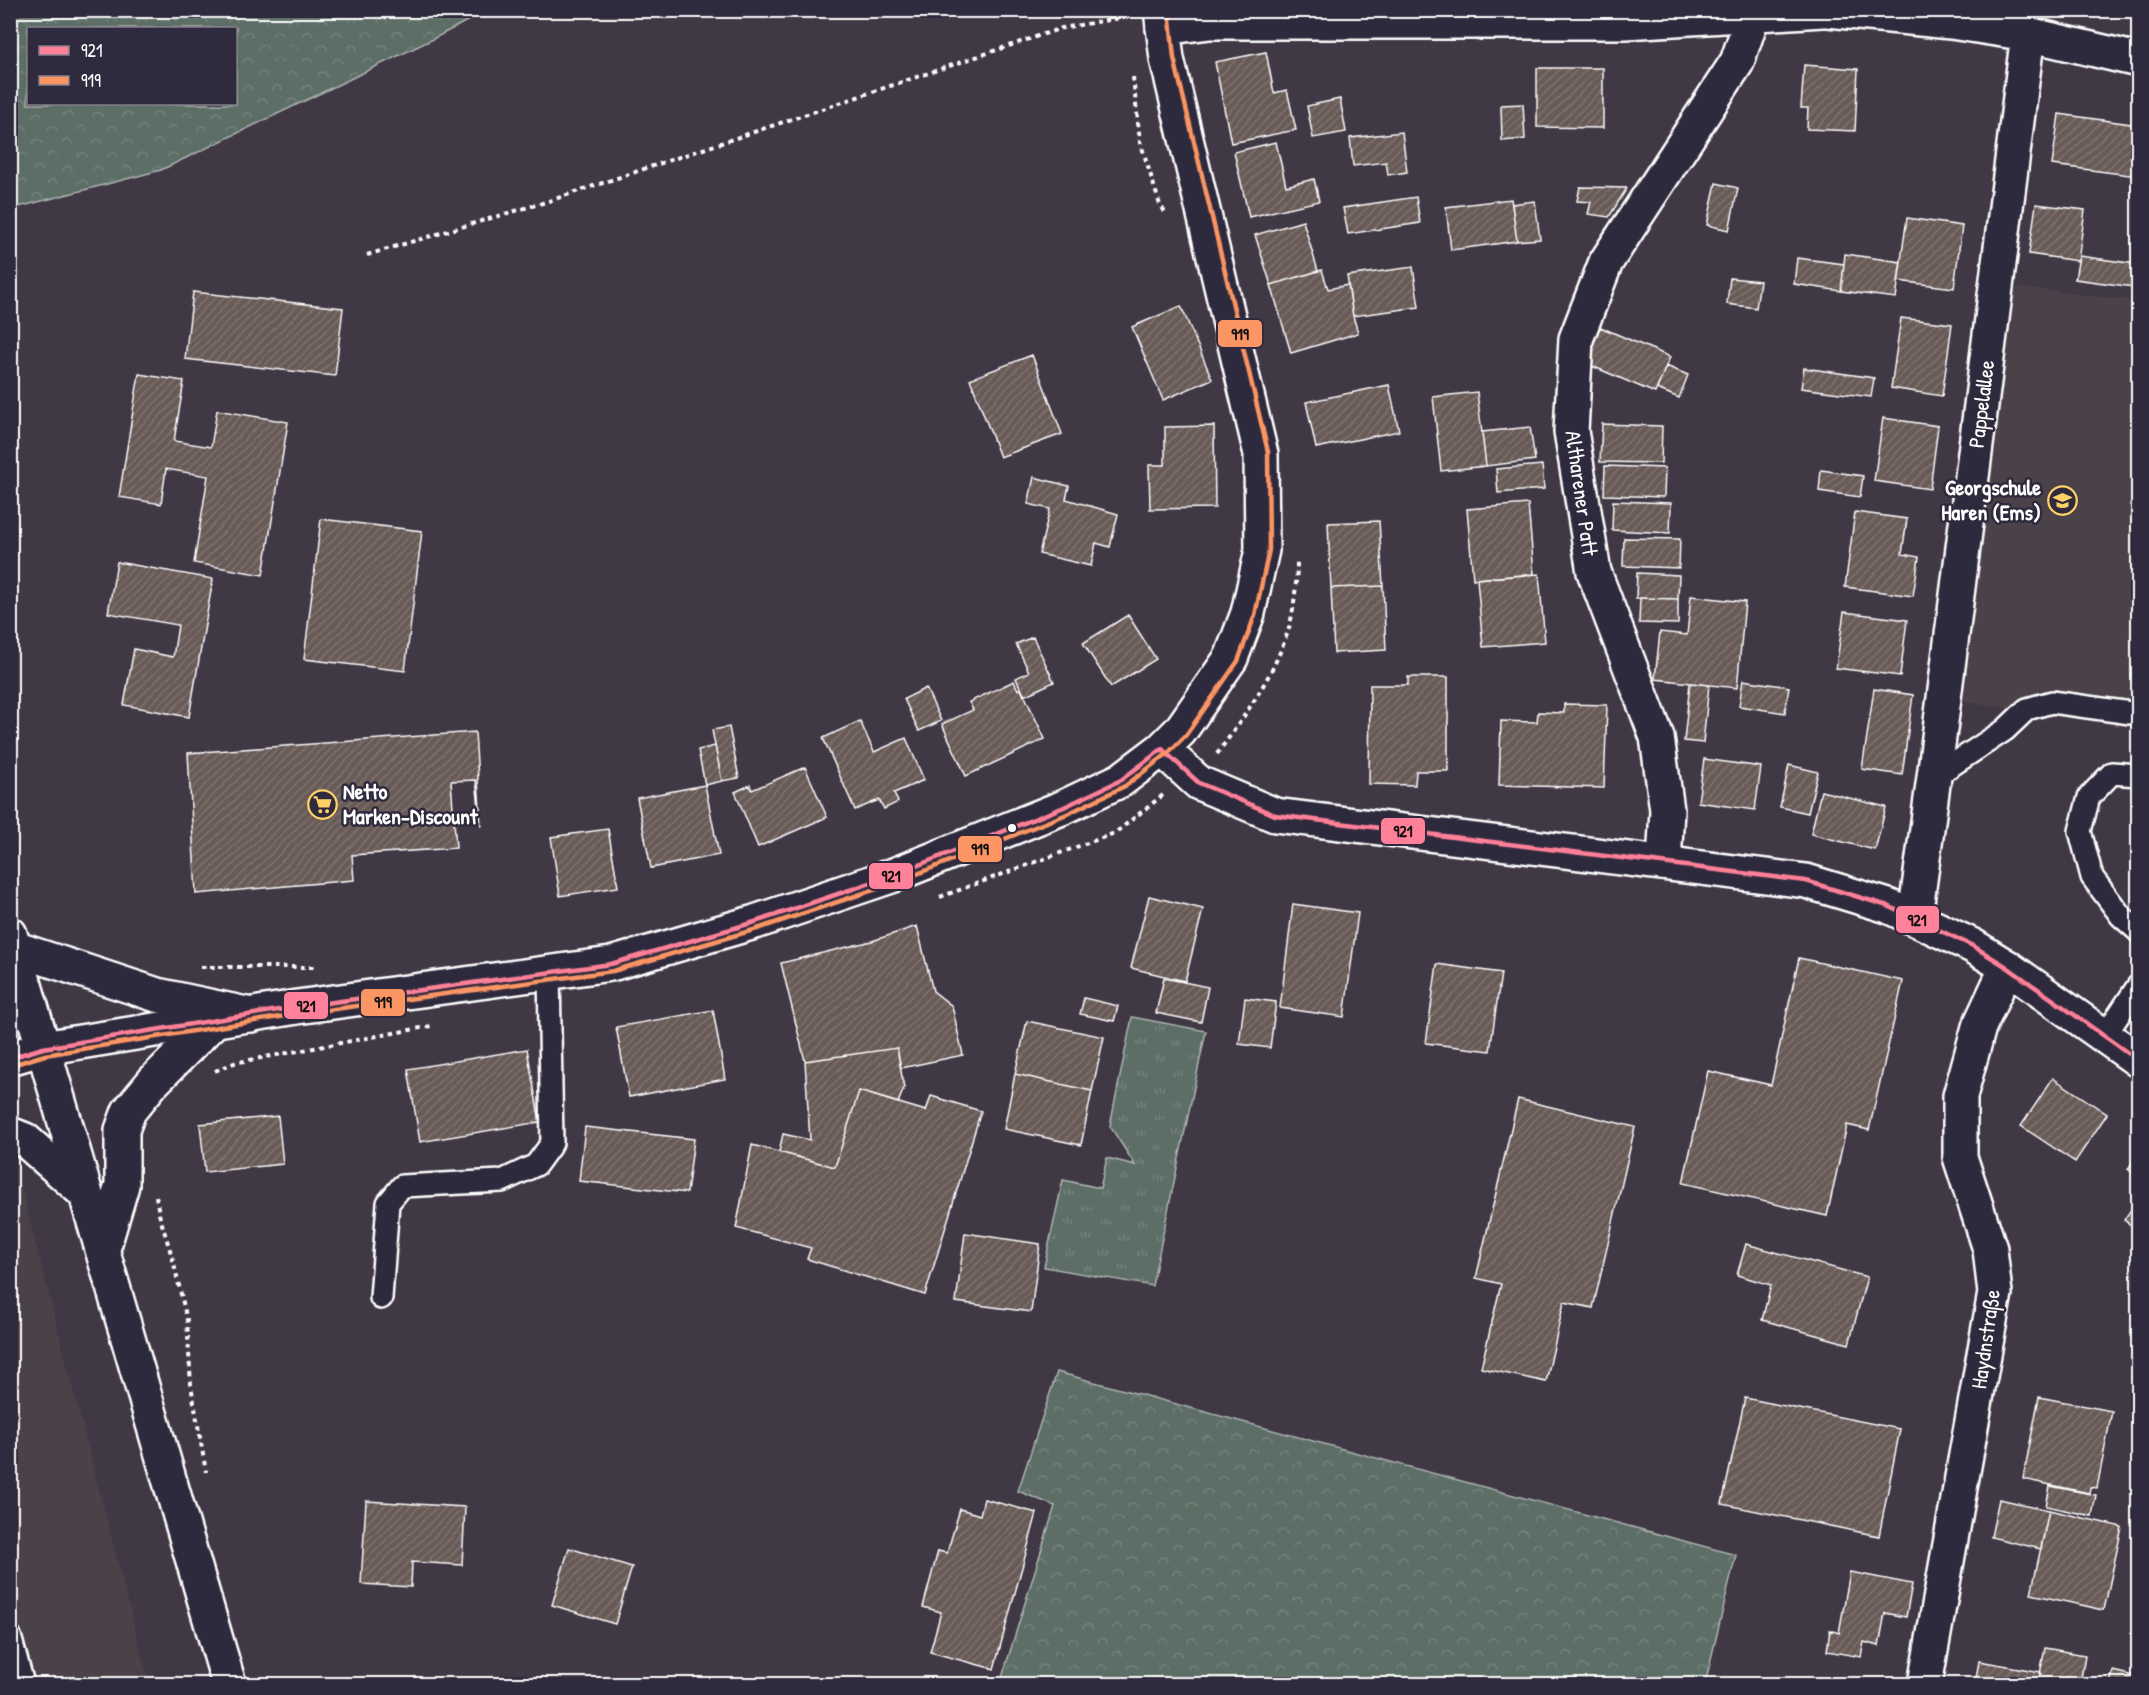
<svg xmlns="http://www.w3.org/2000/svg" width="2149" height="1695" viewBox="0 0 2149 1695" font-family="'Patrick Hand',sans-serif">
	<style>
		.built { fill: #4c424a }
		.grass { fill: url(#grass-tufts); stroke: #aeb6b2; stroke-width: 1.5 }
		.forest { fill: url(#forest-crowns); stroke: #aeb6b2; stroke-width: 1.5; fill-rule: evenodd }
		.building { fill: url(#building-hatch); stroke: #fff; stroke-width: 1.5 }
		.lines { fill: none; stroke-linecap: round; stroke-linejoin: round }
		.lane-casing { stroke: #fff; stroke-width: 26 }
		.street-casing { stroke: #fff; stroke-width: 38 }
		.secondary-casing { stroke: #fff; stroke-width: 38 }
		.primary-casing { stroke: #fff; stroke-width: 38 }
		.path { stroke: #fff; stroke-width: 4; stroke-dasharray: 4.5 4.5; stroke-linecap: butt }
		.lane { stroke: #2f2a3d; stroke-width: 21 }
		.street { stroke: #2f2a3d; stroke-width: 33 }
		.secondary { stroke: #2f2a3d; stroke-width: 33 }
		.primary { stroke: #2f2a3d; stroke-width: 33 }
		.bus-1-casing { stroke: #2f2a3d; stroke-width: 9 }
		.bus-2-casing { stroke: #2f2a3d; stroke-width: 9 }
		.bus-1 { stroke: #ff8098; stroke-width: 4.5 }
		.bus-2 { stroke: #fb9564; stroke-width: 4.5 }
		.bus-dot { fill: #fff; stroke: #2f2a3d; stroke-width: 2 }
		.labels { text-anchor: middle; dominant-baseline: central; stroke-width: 5; stroke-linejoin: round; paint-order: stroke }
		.street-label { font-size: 22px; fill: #fff; stroke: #2f2a3d }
		.poi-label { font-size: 22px; font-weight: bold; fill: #fff; stroke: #2f2a3d; text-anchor: end }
		.line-badge { stroke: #2f2a3d; stroke-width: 2 }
		.pale-badge-label { font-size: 16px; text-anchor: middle; font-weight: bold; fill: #111 }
	</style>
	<defs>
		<pattern id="grass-tufts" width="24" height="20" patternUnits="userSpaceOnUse" patternTransform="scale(1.5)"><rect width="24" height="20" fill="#5d6e66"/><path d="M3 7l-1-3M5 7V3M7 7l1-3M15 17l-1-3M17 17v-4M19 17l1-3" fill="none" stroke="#75847d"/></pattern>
		<pattern id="forest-crowns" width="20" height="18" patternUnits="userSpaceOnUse" patternTransform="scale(1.5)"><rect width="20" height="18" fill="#5d6e66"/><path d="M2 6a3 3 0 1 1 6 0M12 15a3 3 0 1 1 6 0" fill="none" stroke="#75847d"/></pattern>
		<pattern id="building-hatch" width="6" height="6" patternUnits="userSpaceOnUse" patternTransform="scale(1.5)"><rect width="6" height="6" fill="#685a57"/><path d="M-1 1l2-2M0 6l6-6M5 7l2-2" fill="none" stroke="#7f7370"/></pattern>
	</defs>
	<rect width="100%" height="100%" fill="#403845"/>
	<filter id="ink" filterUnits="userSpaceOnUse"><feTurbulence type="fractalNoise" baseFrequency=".0167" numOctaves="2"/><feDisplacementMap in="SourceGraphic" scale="12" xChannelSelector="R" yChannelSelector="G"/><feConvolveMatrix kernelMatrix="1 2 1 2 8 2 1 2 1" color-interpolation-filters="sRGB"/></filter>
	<g filter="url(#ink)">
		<path class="built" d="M2015,287L2138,301V729L1957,700Z
			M10,1165L16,1167L149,1684H11Z"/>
		<path class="grass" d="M1132,1017L1206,1031L1152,1286L1044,1267L1063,1180L1100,1188L1107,1158L1135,1165L1110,1126Z"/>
		<path class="forest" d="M11,10H486V11L431,40L161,170L11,209ZM28,28H236V104H28Z
			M1057,1372L1736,1555L1705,1684H1000L1055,1506L1018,1491Z"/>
		<path class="building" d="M1266,52L1274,93L1287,90L1296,130L1231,143L1215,62Z
			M1804,65L1858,69L1855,131L1807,129L1808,108H1801Z
			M1537,68H1603V128L1537,127Z
			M1340,99L1346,132L1313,138L1307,106Z
			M1523,104L1525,139L1502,141L1501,105Z
			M2059,114L2138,125L2137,176L2052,165Z
			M1402,132L1407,172L1388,175L1386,162L1353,166L1350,138Z
			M1276,142L1286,186L1314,179L1319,201L1249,217L1234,152Z
			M1716,183L1738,188L1729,230L1707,225Z
			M1580,187L1627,188L1609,217L1588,214L1591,202L1577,201Z
			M1416,197L1420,223L1348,234L1343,208Z
			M1511,199L1517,241L1451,250L1446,207Z
			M1535,201L1540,239L1517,241L1512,204Z
			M2036,204L2085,210L2078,261L2029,254Z
			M1907,218L1962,226L1954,288L1898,281Z
			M1303,221L1318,271L1271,285L1255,235Z
			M1845,254L1901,262L1896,298L1841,291Z
			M2079,256L2136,264L2133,287L2075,279Z
			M1797,258L1844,264L1841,291L1794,284Z
			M1413,267L1419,307L1353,316L1347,276Z
			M1322,270L1328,289L1348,285L1353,316L1358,333L1291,353L1271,285Z
			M1730,278L1760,281L1756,308L1727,304Z
			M193,292L343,308L335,376L185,359Z
			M1181,306L1212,379L1163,400L1132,327Z
			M1901,318L1952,324L1942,396L1891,388Z
			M1600,327L1670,357L1655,393L1585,363Z
			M1032,355L1062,434L1000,457L970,379Z
			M1666,366L1688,375L1679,398L1657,389Z
			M1804,368L1874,378L1871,397L1801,388Z
			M139,374L184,381L174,441L211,447L217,410L288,422L263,575L194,563L208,476L166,469L161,504L119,497Z
			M1389,385L1399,431L1316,448L1306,402Z
			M1477,392L1486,466L1441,471L1433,397Z
			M1883,418L1938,426L1930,489L1874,481Z
			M1602,424L1662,426L1661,463L1600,462Z
			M1214,426L1215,508L1150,509L1149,465H1165V427Z
			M1530,427L1535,460L1486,466L1482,432Z
			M1542,465L1544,489L1498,493L1496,469Z
			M1605,466L1665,468L1664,497L1604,495Z
			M1821,470L1863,476L1860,497L1819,491Z
			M1034,477L1069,486L1066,499L1118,514L1110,547L1096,543L1091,566L1039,554L1050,509L1028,504Z
			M1613,501L1671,503L1670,533L1612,530Z
			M1528,504L1534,574L1473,579L1467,509Z
			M1855,512L1907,519L1902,554L1919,557L1913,596L1845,587Z
			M321,519L422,531L405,671L304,659Z
			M1379,521L1383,586L1331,588L1328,523Z
			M1624,538L1680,539L1679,568L1623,566Z
			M117,562L213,579L189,717L124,705L134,649L173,657L178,625L108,613Z
			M1637,573L1679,575L1678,599L1636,598Z
			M1539,574L1545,642L1483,647L1477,579Z
			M1383,586L1386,650L1334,653L1331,588Z
			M1691,596L1745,602L1737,688L1655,679L1660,632L1687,635Z
			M1640,598L1678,599V624L1639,623Z
			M1844,612L1907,620L1900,676L1836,668Z
			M1128,615L1156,659L1111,687L1083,643Z
			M1033,637L1054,682L1024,696L1016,678L1029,672L1016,644Z
			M1408,677H1448V771H1416L1415,785L1369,784L1370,685H1408Z
			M1743,680L1789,687L1785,713L1739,706Z
			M1014,681L1018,690L1021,688L1045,739L966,776L942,724L973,710L969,702Z
			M1690,683L1709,685L1703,743L1684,741Z
			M926,688L941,721L919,731L904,699Z
			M1874,689L1913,695L1902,775L1862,769Z
			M1564,704L1607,705L1604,788L1499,785L1501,721L1537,722L1538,712L1564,713Z
			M860,721L874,752L906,738L924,780L894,793L898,802L884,809L879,800L855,810L823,738Z
			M729,727L739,778L722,781L712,730Z
			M475,732L481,826L476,780L451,781L456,848L352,855L354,880L196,894L188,753Z
			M715,746L722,781L705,785L698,750Z
			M1704,759L1761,767L1755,810L1698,802Z
			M1789,765L1818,772L1808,813L1780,807Z
			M805,767L827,817L758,847L735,792L750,785L752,790Z
			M705,785L719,855L651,868L637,798Z
			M1821,791L1886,807L1875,850L1811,834Z
			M608,829L618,887L560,896L551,837Z
			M1149,896L1203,909L1185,981L1131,968Z
			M1293,904L1358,913L1344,1017L1280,1008Z
			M917,926L933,991L952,1006L963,1055L901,1068L897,1048L805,1061L781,963L872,941Z
			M1799,958L1903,981L1869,1130L1847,1125L1827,1216L1683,1183L1708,1071L1771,1085Z
			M1437,964L1501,973L1490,1051L1426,1043Z
			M1164,978L1208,987L1201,1022L1156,1013Z
			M1084,998L1118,1006L1114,1021L1080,1014Z
			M1245,998L1276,1002L1270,1048L1239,1044Z
			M713,1010L725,1079L629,1097L616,1027Z
			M1027,1021L1104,1037L1092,1091L1015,1074Z
			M897,1048L904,1088L898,1103L859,1091L835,1167L779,1152L783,1134L810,1140L805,1061Z
			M527,1049L540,1122L420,1142L408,1069Z
			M1015,1074L1092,1091L1081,1145L1004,1129Z
			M2053,1078L2107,1114L2075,1162L2021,1126Z
			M859,1091L926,1111L931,1096L981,1111L925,1295L807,1259L811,1248L736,1228L752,1145L835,1167Z
			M1518,1099L1635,1127L1593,1308L1564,1302L1546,1382L1481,1368L1501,1284L1476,1278Z
			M278,1116L283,1164L205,1172L200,1124Z
			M585,1127L694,1139L687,1193L579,1181Z
			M2138,1154V1177L2128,1169Z
			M2138,1199V1230L2124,1220Z
			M965,1233L1040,1244L1031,1312L956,1302Z
			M1746,1244L1867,1277L1849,1344L1762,1320L1771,1285L1737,1275Z
			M2039,1397L2112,1411L2097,1488L2090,1487L2089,1493L2023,1479Z
			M1745,1398L1900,1429L1879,1536L1722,1504Z
			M2050,1486L2096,1495L2092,1516L2046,1506Z
			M984,1499L1037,1513L994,1669L930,1652L941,1612L923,1607L938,1551L947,1553L960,1509L980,1515Z
			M1999,1499L2049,1510L2041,1549L1991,1537Z
			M366,1501L465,1507L462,1565L412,1562L411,1587L361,1584Z
			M2049,1510L2122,1527L2104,1610L2031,1594Z
			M569,1548L632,1567L615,1624L552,1605Z
			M1850,1572L1912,1584L1906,1617L1885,1613L1879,1646L1864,1642L1861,1657L1827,1651L1830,1630L1839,1633Z
			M2045,1648L2085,1655L2080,1684H2038Z
			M1979,1661L2041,1672L2038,1684H1975Z
			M2113,1671L2138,1677V1684H2110Z"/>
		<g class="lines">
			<defs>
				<path id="lane" d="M2138,775L2112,773L2089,797L2080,831L2092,877L2121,916L2138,931
					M1934,777L2005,730L2027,709L2052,702L2138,714
					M2104,1037L2138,986
					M381,1298L388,1203L402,1186L502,1181L536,1165L552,1143L549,972
					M10,1636L23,1684"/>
				<path id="street" d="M1828,10L1951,22L2028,34L2138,60
					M1163,28L1210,22H1625L1823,10
					M1664,862L1667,810L1657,737L1594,572L1571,431L1576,339L1606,262L1737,62L1753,15
					M1915,917L1934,777L2028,34
					M1925,1684L1995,1293L1990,1249L1960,1157V1096L1979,1027L2007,967"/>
				<path id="secondary" d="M1162,749L1199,783L1275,815L1806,881L1888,906L1973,946L2007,967L2138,1060
					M10,1058L43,1048L297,1007L611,964L755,922L894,875L1064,807L1121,780L1162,749L1180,731L1231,658L1248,613L1262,550L1261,454L1167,59L1161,10"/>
				<path id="primary" d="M10,934L229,1684
					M14,948L157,995L251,1015
					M10,1134L25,1140L85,1193
					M103,1249L122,1185V1130L129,1111L153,1082L214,1021"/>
			</defs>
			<use href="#lane" class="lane-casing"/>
			<use href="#street" class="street-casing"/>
			<use href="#secondary" class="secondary-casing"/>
			<use href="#primary" class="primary-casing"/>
			<path class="path" d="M1133,77L1140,141L1160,205L1166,214
				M367,255L549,201L1062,28L1127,17
				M1217,754C1244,717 1272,678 1287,634C1294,616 1297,579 1297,560
				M940,897L1115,833L1163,795
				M201,967H316
				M215,1071L234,1063L431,1026
				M156,1196L159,1214L173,1260L187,1320L191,1385L206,1472"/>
			<use href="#lane" class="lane"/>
			<use href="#street" class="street"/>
			<use href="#secondary" class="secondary"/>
			<use href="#primary" class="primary"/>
			<defs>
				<path id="bus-1" d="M1162,749L1199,783L1275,815L1806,881L1888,906L1973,946L2007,967L2138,1060
					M10,1058L43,1048L297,1007L611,964L755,922L894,875L1064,807L1121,780L1162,749"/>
				<path id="bus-2" d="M12,1065L45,1055L298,1014L613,971L757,929L897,882L1067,814L1125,786L1167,754L1186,735L1238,661L1255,615L1269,550L1268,452L1174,58L1169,10"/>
			</defs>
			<use href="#bus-1" class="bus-1-casing"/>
			<use href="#bus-2" class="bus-2-casing"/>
			<use href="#bus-1" class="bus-1"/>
			<use href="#bus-2" class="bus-2"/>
		</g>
	</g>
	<defs>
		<symbol id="school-ring" viewBox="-11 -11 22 22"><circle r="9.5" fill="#2f2a3d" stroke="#ffd166" stroke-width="1.5"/><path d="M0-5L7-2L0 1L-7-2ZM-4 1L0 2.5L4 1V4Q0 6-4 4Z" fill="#ffd166"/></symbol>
		<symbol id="supermarket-ring" viewBox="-11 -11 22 22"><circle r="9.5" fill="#2f2a3d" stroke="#ffd166" stroke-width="1.5"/><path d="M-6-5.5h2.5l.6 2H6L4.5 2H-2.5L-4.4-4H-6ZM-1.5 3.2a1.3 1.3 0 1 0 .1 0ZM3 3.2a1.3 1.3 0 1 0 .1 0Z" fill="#ffd166"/></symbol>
	</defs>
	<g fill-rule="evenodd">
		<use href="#school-ring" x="2046" y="484" width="33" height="33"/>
		<use href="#supermarket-ring" x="306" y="788" width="33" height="33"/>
	</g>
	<circle class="bus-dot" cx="1012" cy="828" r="5"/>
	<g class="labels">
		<g class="street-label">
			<text transform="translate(1981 404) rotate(-83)">Pappelallee</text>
			<text transform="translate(1582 493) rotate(82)">Altharener Patt</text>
			<text transform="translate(1985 1339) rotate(-82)">Haydnstraße</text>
		</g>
		<g class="poi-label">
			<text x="2041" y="487">Georgschule<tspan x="2041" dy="25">Haren (Ems)</tspan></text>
			<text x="343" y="791" text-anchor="start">Netto<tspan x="343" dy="25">Marken-Discount</tspan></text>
		</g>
	</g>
	<g class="line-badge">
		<rect x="1217" y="319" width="46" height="29" rx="6" fill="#fb9564"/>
		<rect x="1380" y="817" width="46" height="28" rx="6" fill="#ff8098"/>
		<rect x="957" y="835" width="46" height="28" rx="6" fill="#fb9564"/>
		<rect x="868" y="862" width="46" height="28" rx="6" fill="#ff8098"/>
		<rect x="1895" y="905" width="45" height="29" rx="6" fill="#ff8098"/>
		<rect x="360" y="988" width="46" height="29" rx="6" fill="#fb9564"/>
		<rect x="283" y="991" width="46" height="29" rx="6" fill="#ff8098"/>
	</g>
	<g class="pale-badge-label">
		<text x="1240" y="340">919</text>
		<text x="1403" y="837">921</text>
		<text x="980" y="855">919</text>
		<text x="891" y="882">921</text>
		<text x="1917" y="926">921</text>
		<text x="383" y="1008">919</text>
		<text x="306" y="1012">921</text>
	</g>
	<rect width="2149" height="1695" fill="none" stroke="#2f2a3d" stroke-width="36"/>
	<rect x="18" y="18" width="2113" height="1659" fill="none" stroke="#fff" stroke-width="2" filter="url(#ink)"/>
	<rect x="27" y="27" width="210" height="78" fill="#2f2a3d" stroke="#827f8b" stroke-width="1.5"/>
	<rect x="39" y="46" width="30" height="9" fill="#ff8098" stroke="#827f8b" stroke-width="1.5"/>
	<text x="81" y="57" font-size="18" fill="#ffffff">921</text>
	<rect x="39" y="76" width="30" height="9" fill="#fb9564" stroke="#827f8b" stroke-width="1.5"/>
	<text x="81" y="87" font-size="18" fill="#ffffff">919</text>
</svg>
